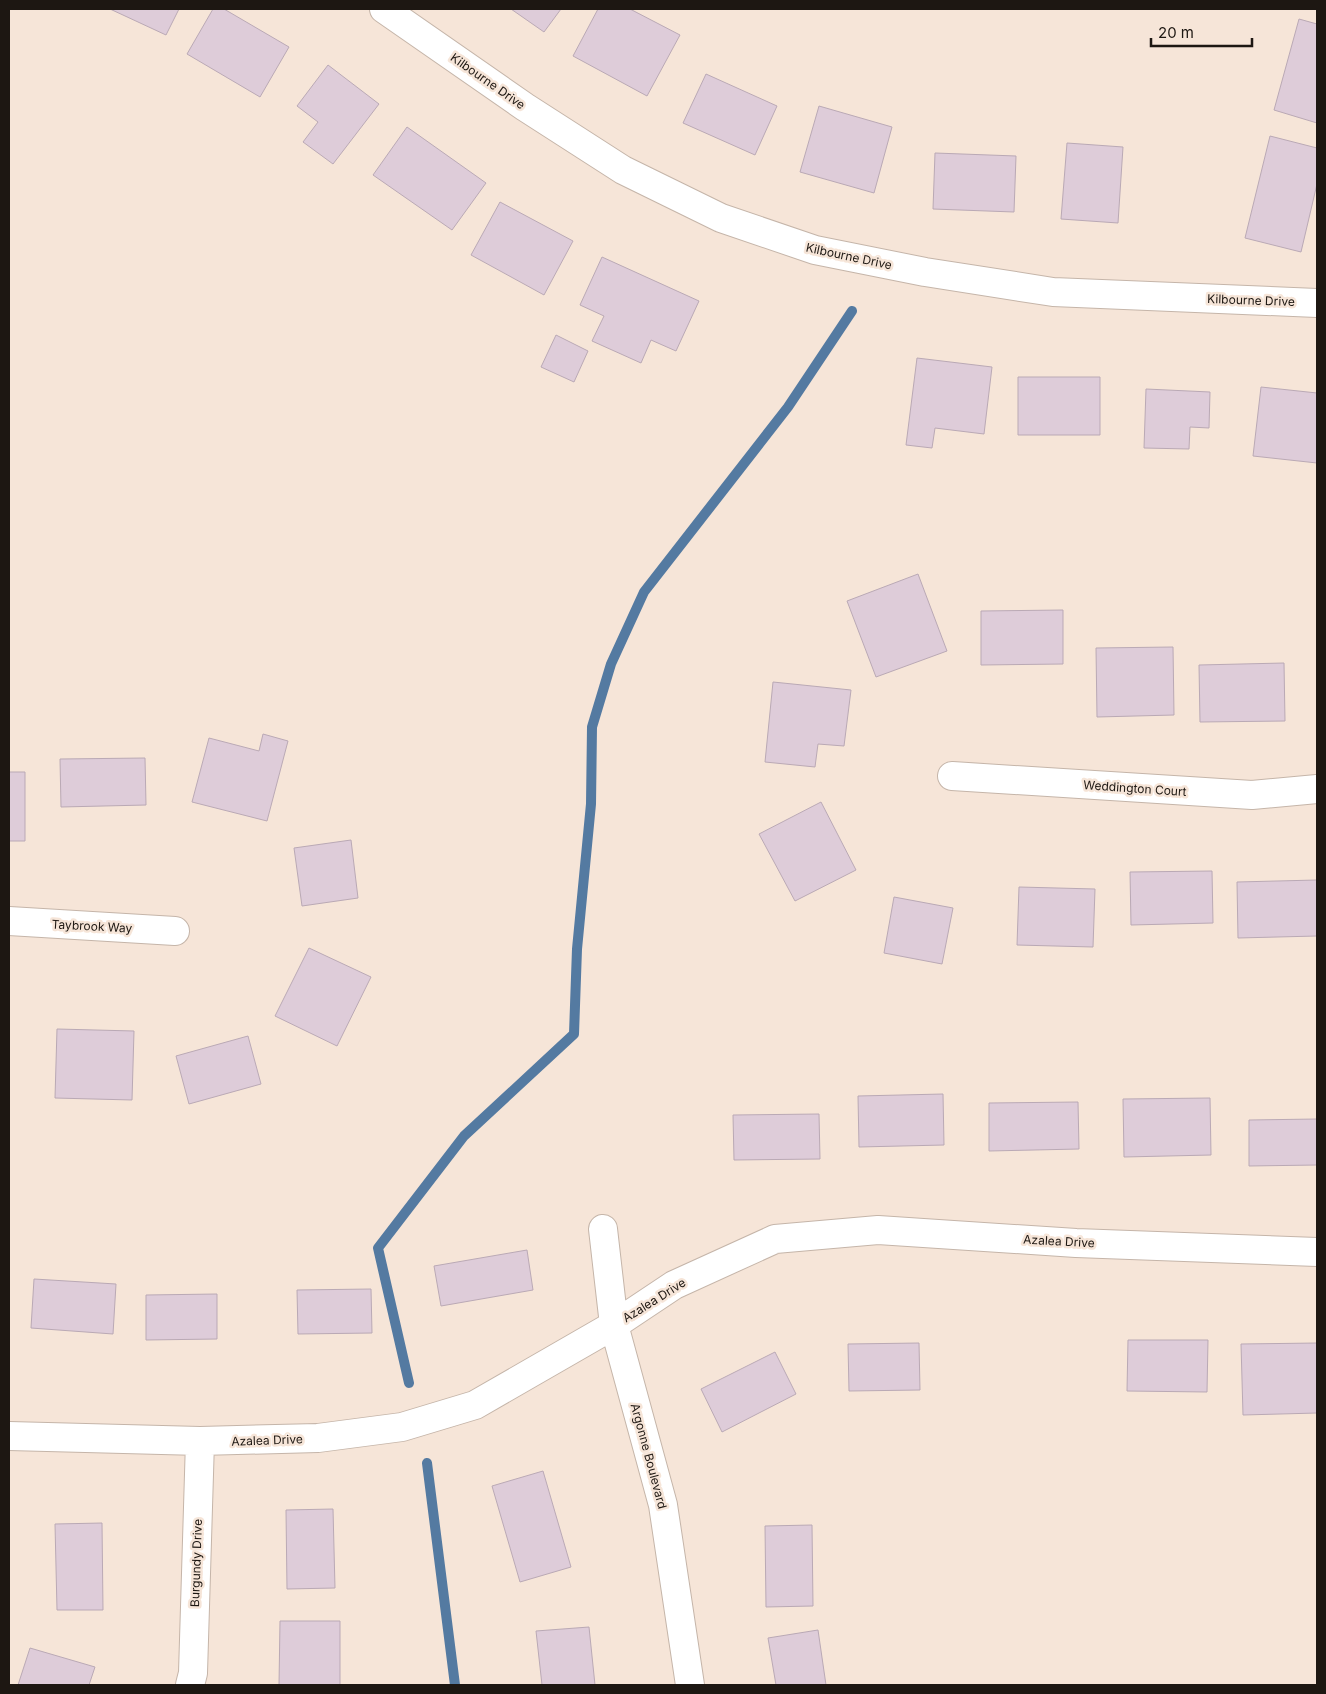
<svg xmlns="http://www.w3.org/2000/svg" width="1326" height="1694" viewBox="0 0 1326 1694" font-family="Inter,sans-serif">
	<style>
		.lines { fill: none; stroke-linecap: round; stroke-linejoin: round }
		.stream { stroke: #547aa1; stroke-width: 10 }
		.building { fill: #deccd9; stroke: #baa9b5 }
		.minor-casing { stroke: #c5b5a9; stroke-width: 30 }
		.minor { stroke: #fff; stroke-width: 28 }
		.labels { text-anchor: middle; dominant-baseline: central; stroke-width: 5; stroke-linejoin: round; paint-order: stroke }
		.street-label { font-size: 12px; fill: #1d1712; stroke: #f6e5d8 }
	</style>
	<rect width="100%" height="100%" fill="#f6e5d8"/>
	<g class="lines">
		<path class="stream" d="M409,1383L378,1248L464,1136L574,1034L577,949L591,804L592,727L611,664L644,592L788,407L852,311
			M427,1463L455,1685"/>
	</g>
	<path class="building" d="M110,9H179L166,35Z
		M213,9H224L289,47L260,97L187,54Z
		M511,9H561L544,32Z
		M598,9H630L680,35L647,96L573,56Z
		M1299,19L1317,24V123L1274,110Z
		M328,65L379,104L333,164L303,142L318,122L297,106Z
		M706,74L777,106L755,155L683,123Z
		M819,106L892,127L874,193L800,172Z
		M407,127L486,183L452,230L373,175Z
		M1270,136L1317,148V184L1301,252L1245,238Z
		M1067,143L1123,147L1118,223L1061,219Z
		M935,153L1016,156L1014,212L933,209Z
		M500,202L573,241L544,295L471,255Z
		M602,257L699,301L676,351L651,340L641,363L592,341L604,316L580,305Z
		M556,335L588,351L574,382L541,367Z
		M917,358L992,367L984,434L935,428L932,448L906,445Z
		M1018,377H1100V435H1018Z
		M1261,387L1317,393V463L1253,456Z
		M1146,389L1210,392L1209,428L1190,427L1189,449L1144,448Z
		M918,574L947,651L876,677L847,601Z
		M1063,610V664L981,665V611Z
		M1173,647L1174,715L1097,717L1096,648Z
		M1284,663L1285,721L1200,722L1199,665Z
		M773,682L851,690L844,746L818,744L815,767L765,762Z
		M263,734L288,741L267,821L192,802L209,738L259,751Z
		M145,758L146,805L61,807L60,759Z
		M9,772H25V841H9Z
		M821,802L856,870L795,901L759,834Z
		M351,840L358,898L302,906L294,848Z
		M1212,871L1213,923L1131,925L1130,872Z
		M1317,880V936L1238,938L1237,882Z
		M1019,887L1095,889L1093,947L1017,945Z
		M894,897L953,908L942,964L884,953Z
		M309,948L371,977L337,1046L275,1016Z
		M57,1029L134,1031L132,1100L55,1098Z
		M248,1036L261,1084L189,1104L176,1056Z
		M943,1094L944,1145L859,1147L858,1096Z
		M1210,1098L1211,1155L1124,1157L1123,1099Z
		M1078,1102L1079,1149L989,1151V1103Z
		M819,1114L820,1159L734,1160L733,1115Z
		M1317,1119V1165L1249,1166V1120Z
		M527,1250L533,1290L441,1306L434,1266Z
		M34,1279L116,1284L113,1334L31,1328Z
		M371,1289L372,1333L298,1334L297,1290Z
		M217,1294V1339L146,1340V1295Z
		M1128,1340H1208L1207,1392L1127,1391Z
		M919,1343L920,1390L849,1391L848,1344Z
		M1317,1343V1413L1243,1415L1241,1344Z
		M775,1352L796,1394L722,1432L701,1389Z
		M543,1471L571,1567L520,1582L492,1486Z
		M333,1509L335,1588L287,1589L286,1510Z
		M102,1523L103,1610H57L55,1524Z
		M812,1525L813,1606L766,1607L765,1526Z
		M280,1621H340V1685H279Z
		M589,1627L595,1685H542L536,1631Z
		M818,1630L826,1685H776L768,1638Z
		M30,1648L95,1667L89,1685H18Z"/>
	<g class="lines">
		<defs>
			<path id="minor" d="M384,9L525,107L623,170L721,218L815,250L925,272L1053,292L1317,303
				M952,776L1252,795L1317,789
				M9,921L175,931
				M603,1229L614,1325L663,1505L690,1685
				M9,1436L200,1441L318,1438L402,1427L475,1405L614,1325L674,1285L775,1239L878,1230L1076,1243L1317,1252
				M190,1685L193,1673L200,1441"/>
		</defs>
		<use href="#minor" class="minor-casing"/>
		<use href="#minor" class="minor"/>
	</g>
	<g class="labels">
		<g class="street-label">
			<text transform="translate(488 81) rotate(35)">Kilbourne Drive</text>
			<text transform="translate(849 256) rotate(12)">Kilbourne Drive</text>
			<text transform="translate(1251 300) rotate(2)">Kilbourne Drive</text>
			<text transform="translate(1135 788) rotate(4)">Weddington Court</text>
			<text transform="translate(92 926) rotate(3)">Taybrook Way</text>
			<text transform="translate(1059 1241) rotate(3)">Azalea Drive</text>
			<text transform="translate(654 1300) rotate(-32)">Azalea Drive</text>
			<text transform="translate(267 1440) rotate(-2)">Azalea Drive</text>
			<text transform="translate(649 1456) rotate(75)">Argonne Boulevard</text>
			<text transform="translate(196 1563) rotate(-88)">Burgundy Drive</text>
		</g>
	</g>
	<rect width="1326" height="1694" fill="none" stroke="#1d1712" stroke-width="20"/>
	<path d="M1151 38v8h101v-8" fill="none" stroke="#1d1712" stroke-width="2.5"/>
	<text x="1158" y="38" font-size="15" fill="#1d1712" stroke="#f6e5d8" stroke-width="4" paint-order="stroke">20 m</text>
</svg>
